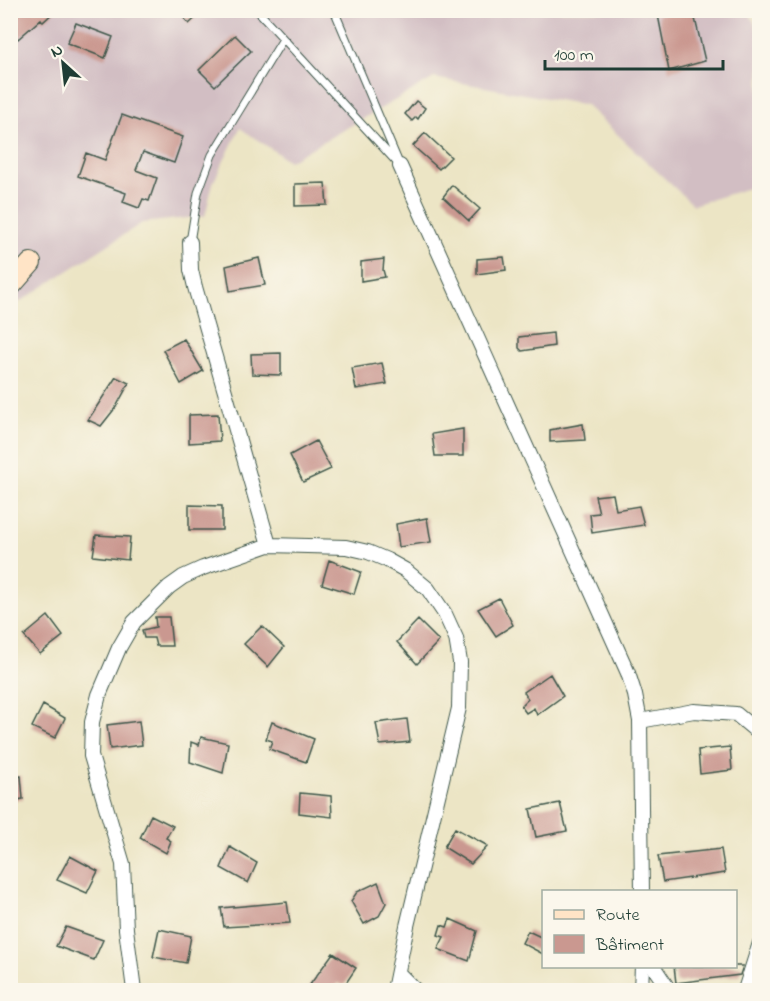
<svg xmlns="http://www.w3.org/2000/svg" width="770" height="1001" viewBox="0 0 770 1001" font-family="'Indie Flower',sans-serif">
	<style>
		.industrial { fill: #d2bec3 }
		.building { fill: #ca9890 }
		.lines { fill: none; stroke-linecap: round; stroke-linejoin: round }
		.lane-casing { stroke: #3e564a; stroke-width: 9 }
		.street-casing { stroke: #3e564a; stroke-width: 16 }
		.secondary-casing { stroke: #3e564a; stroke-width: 22 }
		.lane { stroke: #fff; stroke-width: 7 }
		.street { stroke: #fff; stroke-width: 14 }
		.secondary { stroke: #ffe4c6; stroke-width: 20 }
	</style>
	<rect width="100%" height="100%" fill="#fbf7ec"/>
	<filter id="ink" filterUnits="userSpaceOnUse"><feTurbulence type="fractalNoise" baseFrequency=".0167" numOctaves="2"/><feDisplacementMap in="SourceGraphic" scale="12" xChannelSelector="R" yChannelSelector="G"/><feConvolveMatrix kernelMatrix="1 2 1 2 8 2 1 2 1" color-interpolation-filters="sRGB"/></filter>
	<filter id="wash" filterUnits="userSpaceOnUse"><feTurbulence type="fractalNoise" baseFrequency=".008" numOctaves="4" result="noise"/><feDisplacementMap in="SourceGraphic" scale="24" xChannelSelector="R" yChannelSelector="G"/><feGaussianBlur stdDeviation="1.35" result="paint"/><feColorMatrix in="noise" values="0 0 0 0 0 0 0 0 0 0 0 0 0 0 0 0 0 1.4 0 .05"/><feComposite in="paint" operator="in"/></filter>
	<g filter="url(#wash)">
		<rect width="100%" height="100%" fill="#ece5c5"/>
		<path class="industrial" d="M10,11H751V16L760,35L759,185L693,205L586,105L434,78L289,161L240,128L213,183L205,216L142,223L18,303L10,278Z"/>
		<g id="blocks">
			<path class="building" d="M10,10H56L43,22L41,19L18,39L10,30Z
				M177,10H204L189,24Z
				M681,10H693L705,61L669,71L658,15Z
				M76,23L113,37L105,58L67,43Z
				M235,35L251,51L215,86L199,70Z
				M416,101L425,108L418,119L416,117L412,121L405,114Z
				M122,115L183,137L174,163L143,152L136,170L157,178L149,201L143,199L139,208L123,202L126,193L78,176L86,153L105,160Z
				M425,133L451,157L439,169L413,146Z
				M325,183L327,205L295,206V184Z
				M452,185L480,209L469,221L443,197Z
				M504,257L506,270L477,274V259Z
				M259,258L265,285L230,291L226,266Z
				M384,259L383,270L385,277L361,281V262Z
				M553,333L554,346L522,351L519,348V337Z
				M184,339L203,371L181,384L163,350Z
				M281,353V375L252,374L251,354Z
				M382,363L387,384L356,389L352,368Z
				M116,377L129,383L116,407L101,426L88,420Z
				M218,414L220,441L189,443V415Z
				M583,424L585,440L550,442V430Z
				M463,429V456H435L432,434Z
				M316,441L331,469L303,482L290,455Z
				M613,494L616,510L639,506L644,525L592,533L590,514L599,513L595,496Z
				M189,505L222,506V530H189Z
				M427,518L431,542L399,547L396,524Z
				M96,535L130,537L128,560L93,556Z
				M329,560L361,572L354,594L322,584Z
				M499,598L513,625L496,636L478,609Z
				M48,616L63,636L40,654L24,636Z
				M155,617H169L172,646H156L154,638H144L142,630L156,627Z
				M418,620L439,641L417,664L397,642Z
				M262,626L284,647L268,667L244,644Z
				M550,674L563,696L537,715L534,708L526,713L521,706L528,699L524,692Z
				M43,705L65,718L55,738L32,727Z
				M407,719L410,742L380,745L376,723Z
				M139,721L142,745L110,749L107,725Z
				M272,722L314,739L306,762L269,749L272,741L266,739Z
				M201,737L228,743L223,773L190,762L191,742L199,745Z
				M730,747L732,770L700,774L698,750Z
				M21,776L23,799L10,801V777Z
				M300,793L331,796L332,817L299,813Z
				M560,803L567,831L536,837L530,809Z
				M151,815L173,826L166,838L171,841L166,853L140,838Z
				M455,828L488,846L471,864L444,847Z
				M230,847L257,863L248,883L221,868Z
				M721,849L725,873L663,882L658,856Z
				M70,856L98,871L87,893L57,880Z
				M378,882L386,903L379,916L364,924L351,901L357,892Z
				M287,902L290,923L224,927L221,908Z
				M450,919L477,931L469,961L438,949L444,937L438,935L441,925L447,927Z
				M66,927L103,940L94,960L56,946Z
				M159,929L191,936L186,963L153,957Z
				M528,931L543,938V954L522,943Z
				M333,953L356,968L344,986L338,983L332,990H316L309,986Z
				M674,966H743L740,975L676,983Z"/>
		</g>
	</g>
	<g filter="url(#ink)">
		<use href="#blocks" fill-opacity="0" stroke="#3e564a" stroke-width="1.5"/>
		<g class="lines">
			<defs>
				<path id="lane" d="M257,10L400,166
					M334,10L398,161
					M190,242L198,193L212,155L283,39"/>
				<path id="street" d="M400,166L628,673L635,695L640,721L642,892
					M190,242L191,270L195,287L269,545
					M640,721L694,711L736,714L760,734
					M653,966L669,990
					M399,974L415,990
					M134,990L126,929L123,864L91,756L92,722L99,695L119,648L134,622L169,587L183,577L203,568L269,545L346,547L368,552L387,560L405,570L428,589L445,614L456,638L460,662L459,708L407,926L394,990
					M641,990L642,966
					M745,990L760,943"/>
				<path id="secondary" d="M10,287L31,263"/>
			</defs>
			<use href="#lane" class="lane-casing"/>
			<use href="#street" class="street-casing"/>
			<use href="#secondary" class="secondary-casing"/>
			<use href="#lane" class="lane"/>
			<use href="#street" class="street"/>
			<use href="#secondary" class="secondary"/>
		</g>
	</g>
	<rect width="770" height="1001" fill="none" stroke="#fbf7ec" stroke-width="36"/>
	<rect x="542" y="890" width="195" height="78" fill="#fbf7ec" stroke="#a3ada2" stroke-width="1.5"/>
	<rect x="554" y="910" width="30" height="9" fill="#ffe4c6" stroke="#a3ada2" stroke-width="1.5"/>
	<text x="596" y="920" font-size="18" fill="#1f3d34">Route</text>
	<rect x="554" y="935" width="30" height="18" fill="#ca9890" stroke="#a3ada2" stroke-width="1.5"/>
	<text x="596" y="950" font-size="18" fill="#1f3d34">Bâtiment</text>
	<g transform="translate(63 63) rotate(333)" stroke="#fbf7ec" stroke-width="4.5" paint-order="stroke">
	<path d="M0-4.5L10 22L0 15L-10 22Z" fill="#1f3d34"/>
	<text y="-9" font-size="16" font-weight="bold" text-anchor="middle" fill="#1f3d34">N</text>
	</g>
	<path d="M545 60v9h178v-9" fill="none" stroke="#1f3d34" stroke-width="3"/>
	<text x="554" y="60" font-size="18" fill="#1f3d34" stroke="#fbf7ec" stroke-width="4.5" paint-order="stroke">100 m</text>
</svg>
